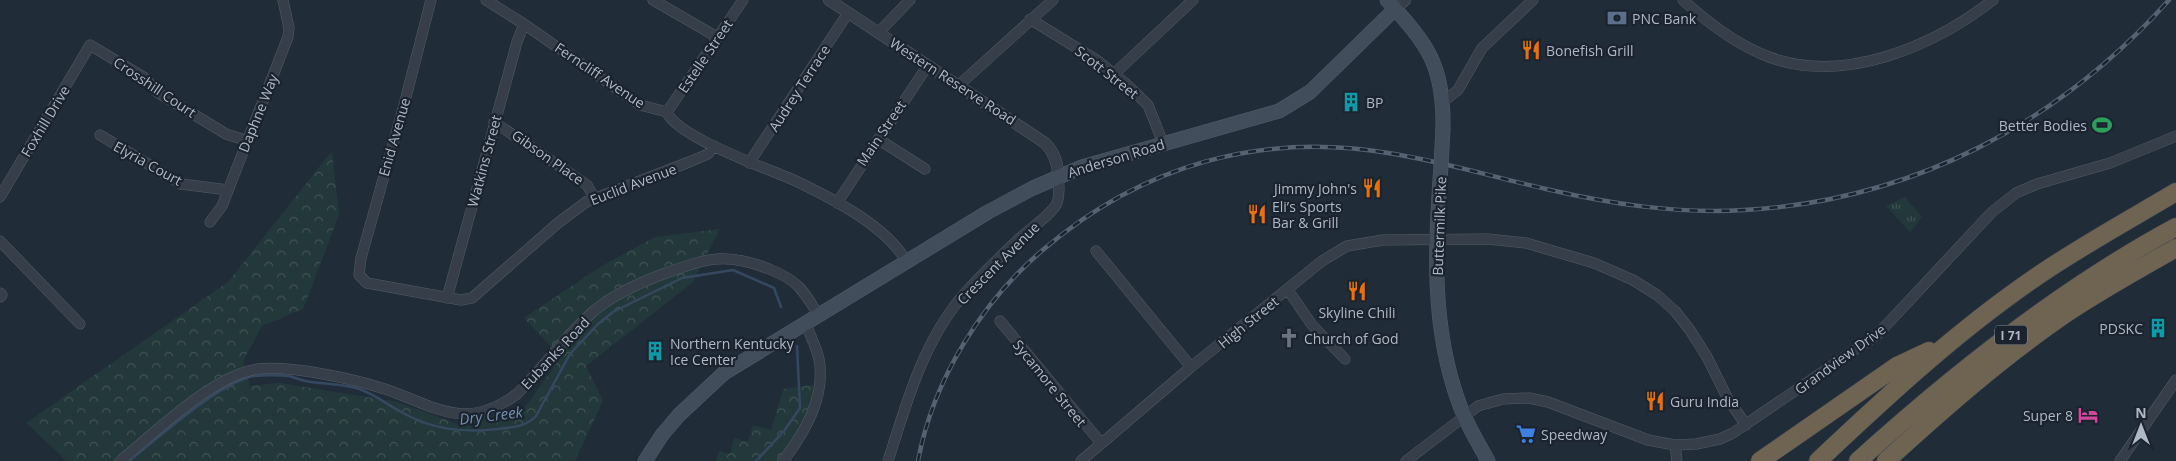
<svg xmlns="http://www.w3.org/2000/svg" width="2176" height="461" viewBox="0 0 2176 461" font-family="'Open Sans',sans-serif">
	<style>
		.forest { fill: url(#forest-crowns) }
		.park { fill: url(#park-tufts) }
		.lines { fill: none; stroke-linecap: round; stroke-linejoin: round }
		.stream { stroke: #354860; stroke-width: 2.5 }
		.minor-casing { stroke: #525c67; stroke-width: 11 }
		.tertiary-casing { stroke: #525c67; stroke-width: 12 }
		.secondary-casing { stroke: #525c67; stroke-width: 15 }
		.motorway-casing { stroke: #3f4954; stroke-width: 19 }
		.minor { stroke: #353e49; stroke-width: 10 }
		.tertiary { stroke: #353e49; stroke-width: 11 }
		.secondary { stroke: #424d5c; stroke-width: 14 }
		.motorway { stroke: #6f6351; stroke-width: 18 }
		.rail-casing { stroke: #566271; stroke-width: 4.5 }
		.rail { stroke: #1a232e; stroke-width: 2.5; stroke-dasharray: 8; stroke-linecap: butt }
		.secondary-bridge-casing { stroke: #525c67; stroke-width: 15; stroke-linecap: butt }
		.secondary-bridge { stroke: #424d5c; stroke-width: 14 }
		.labels { text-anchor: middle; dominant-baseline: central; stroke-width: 4.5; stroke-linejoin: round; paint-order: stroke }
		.shield { fill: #1a232e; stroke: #828c98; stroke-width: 1 }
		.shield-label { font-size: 12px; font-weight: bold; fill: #afb9c6 }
		.poi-label { font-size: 14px; fill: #afb9c6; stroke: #1a232e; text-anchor: start }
		.street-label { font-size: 14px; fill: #afb9c6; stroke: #1a232e }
		.water-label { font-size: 15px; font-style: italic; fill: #7790ae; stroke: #1a232e }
	</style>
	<defs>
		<pattern id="forest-crowns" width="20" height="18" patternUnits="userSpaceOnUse" patternTransform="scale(1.25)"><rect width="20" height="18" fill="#23383a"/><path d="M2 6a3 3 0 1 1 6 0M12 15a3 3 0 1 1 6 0" fill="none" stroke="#405355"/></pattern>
		<pattern id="park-tufts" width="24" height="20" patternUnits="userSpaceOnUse" patternTransform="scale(1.25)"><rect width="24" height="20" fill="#23383a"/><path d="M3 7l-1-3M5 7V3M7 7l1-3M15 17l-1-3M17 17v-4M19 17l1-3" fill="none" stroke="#405355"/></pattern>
	</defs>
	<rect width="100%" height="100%" fill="#212c39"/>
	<path class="forest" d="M332,151L339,215L303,309L262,326L243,361L250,386L280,383L398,402L460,425L526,406L561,357L524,318L600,267L655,237L720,229L692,283L586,366L603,401L575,461H67L26,423L228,282Z
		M819,384L817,398L783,461H716L719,451L730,454L734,438L748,442L753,425L771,430L783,389Z"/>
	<path class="park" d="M1905,197L1922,217L1910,232L1886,206Z"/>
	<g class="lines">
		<path class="stream" d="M129,461C158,438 220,382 254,376C264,375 279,375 289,376C296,378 303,381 311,382C326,384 341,384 356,388C374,393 387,405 403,413C433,430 464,433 498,429C512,427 526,427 536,416L570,354L598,324L613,312L682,278L733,270L774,288L781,307
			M756,461L784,431L800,408L797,346"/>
		<defs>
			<path id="minor" d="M431,0L404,105L361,258L359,275L367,283L461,300L472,298L558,223L586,202L689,162L708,154L714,146
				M486,0L524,24L640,105L667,112C677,138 773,170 800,183C835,200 887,227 906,261
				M653,0L717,37
				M1683,0C1708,23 1737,45 1769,57C1844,85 1934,46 1993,0
				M1030,19L1098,61L1125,83L1148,105L1163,143
				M878,33L910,0
				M1114,74L1193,0
				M959,85L1053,0
				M1444,101L1458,90L1482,48L1533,0
				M667,112L743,0
				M494,122L587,185L595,199
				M100,135L181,184L228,190
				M878,139L925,169
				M749,163L848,13
				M0,197L90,45L145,78L157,92L226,134L248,141
				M837,203L928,65
				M210,222L222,206L288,37L289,28L283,0
				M0,241L80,324
				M1096,251L1191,367
				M1288,290L1312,325L1345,359
				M0,293L2,295L0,297
				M447,298L517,42L524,24
				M1000,321L1101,443
				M1675,445L1677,461
				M120,461C155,433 213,375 258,369C290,365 354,379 385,389C437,407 465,432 517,394C544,367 566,335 595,310C616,293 641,282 666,273C707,258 726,252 769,269C779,273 790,278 798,286C806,294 812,305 818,314
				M783,461C805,432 826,397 819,359C816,346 810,334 805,323
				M888,461C906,405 922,345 960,299C978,277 1001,256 1021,237C1031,228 1052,214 1057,203C1060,194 1059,185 1058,176
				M1081,461L1191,367L1322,261L1347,246L1383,240L1488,239L1526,243L1594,263L1633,280L1657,295L1675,311L1690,330L1707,357L1728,399L1746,425
				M1406,461L1478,406L1503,399L1529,398L1548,402L1648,440L1675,445L1696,444L1720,439L1733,433L1877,335L1992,212L2016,193L2037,184L2110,163L2176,136
				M2120,461L2176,380"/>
			<path id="tertiary" d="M829,0L1045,143C1054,152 1058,164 1058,176
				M1395,9L1405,0"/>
			<path id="secondary" d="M1387,0C1428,45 1444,65 1443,128
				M1441,166C1435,246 1431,327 1459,403C1466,424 1478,442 1488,461
				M645,461L662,435L679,415L724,373L988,212L1033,188L1082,167L1279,111L1310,92L1395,9"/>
			<path id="motorway" d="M1760,461L1897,366L1929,351
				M1818,461C1887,396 1957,331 2036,277C2081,246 2129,220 2176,192
				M1858,461C1955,373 2061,289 2176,227
				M1886,461C1943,409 2001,358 2065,314C2101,290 2139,269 2176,248"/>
		</defs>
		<use href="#minor" class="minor-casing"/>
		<use href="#tertiary" class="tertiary-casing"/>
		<use href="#secondary" class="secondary-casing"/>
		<use href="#motorway" class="motorway-casing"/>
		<use href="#minor" class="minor"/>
		<use href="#tertiary" class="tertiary"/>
		<use href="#secondary" class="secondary"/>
		<use href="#motorway" class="motorway"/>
		<defs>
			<path id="rail" d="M918,461C933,380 982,301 1044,249C1143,165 1260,132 1388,153C1441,161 1493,177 1546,189C1611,204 1676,214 1744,210C1911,201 2058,124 2169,0"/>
		</defs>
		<use href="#rail" class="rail-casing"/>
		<use href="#rail" class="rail"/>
		<defs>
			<path id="secondary-bridge" d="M1441,166L1443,128"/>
		</defs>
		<use href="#secondary-bridge" class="secondary-bridge-casing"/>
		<use href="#secondary-bridge" class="secondary-bridge"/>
	</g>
	<defs>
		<symbol id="bank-bare" viewBox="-9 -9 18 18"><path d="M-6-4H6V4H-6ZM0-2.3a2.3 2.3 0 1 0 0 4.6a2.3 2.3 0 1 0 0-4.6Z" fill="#5c6f8a" stroke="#1a232e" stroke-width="2.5" paint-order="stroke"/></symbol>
		<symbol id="restaurant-bare" viewBox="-9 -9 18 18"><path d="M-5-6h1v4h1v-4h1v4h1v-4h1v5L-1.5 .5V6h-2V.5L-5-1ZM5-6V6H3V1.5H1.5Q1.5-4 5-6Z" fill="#e8710a" stroke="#1a232e" stroke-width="2.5" paint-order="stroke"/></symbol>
		<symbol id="building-bare" viewBox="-9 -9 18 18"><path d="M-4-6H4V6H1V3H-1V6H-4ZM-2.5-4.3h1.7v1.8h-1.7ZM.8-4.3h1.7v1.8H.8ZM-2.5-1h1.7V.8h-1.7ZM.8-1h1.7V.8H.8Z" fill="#0f9aa8" stroke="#1a232e" stroke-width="2.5" paint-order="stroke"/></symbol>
		<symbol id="stadium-bare" viewBox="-9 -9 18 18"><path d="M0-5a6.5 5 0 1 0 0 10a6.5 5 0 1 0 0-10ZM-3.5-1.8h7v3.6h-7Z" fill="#2e9e5b" stroke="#1a232e" stroke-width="2.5" paint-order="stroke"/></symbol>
		<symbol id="church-bare" viewBox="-9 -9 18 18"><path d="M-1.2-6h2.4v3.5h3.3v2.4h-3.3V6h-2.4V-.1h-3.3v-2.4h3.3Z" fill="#6b7280" stroke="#1a232e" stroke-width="2.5" paint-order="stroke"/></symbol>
		<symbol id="hotel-bare" viewBox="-9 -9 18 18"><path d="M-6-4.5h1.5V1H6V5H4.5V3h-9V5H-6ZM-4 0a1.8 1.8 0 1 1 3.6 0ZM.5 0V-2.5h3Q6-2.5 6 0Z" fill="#d1479c" stroke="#1a232e" stroke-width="2.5" paint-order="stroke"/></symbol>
		<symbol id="supermarket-bare" viewBox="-9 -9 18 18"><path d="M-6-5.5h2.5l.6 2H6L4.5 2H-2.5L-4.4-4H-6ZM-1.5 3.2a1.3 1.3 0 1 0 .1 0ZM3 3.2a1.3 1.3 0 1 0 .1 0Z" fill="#3f7fe0" stroke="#1a232e" stroke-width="2.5" paint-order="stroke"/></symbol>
	</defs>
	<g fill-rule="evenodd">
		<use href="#bank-bare" x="1603" y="4" width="28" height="28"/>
		<use href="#restaurant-bare" x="1517" y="36" width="28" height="28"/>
		<use href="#building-bare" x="1337" y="88" width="28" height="28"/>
		<use href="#stadium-bare" x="2088" y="111" width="28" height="28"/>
		<use href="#restaurant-bare" x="1358" y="174" width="28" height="28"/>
		<use href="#restaurant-bare" x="1243" y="200" width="28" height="28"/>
		<use href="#restaurant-bare" x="1343" y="277" width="28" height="28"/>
		<use href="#building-bare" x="2144" y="314" width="28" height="28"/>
		<use href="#church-bare" x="1275" y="324" width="28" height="28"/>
		<use href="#building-bare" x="641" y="337" width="28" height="28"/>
		<use href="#restaurant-bare" x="1641" y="387" width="28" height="28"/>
		<use href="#hotel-bare" x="2074" y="401" width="28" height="28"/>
		<use href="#supermarket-bare" x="1512" y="420" width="28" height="28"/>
	</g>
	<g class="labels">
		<rect class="shield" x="1995" y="325.5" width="32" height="19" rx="4"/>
		<g class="shield-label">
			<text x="2011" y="335">I 71</text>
		</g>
		<g class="poi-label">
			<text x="1632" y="18">PNC Bank</text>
			<text x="1546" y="50">Bonefish Grill</text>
			<text x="1366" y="102">BP</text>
			<text x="2087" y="125" text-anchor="end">Better Bodies</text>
			<text x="1357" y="188" text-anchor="end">Jimmy John's</text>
			<text x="1272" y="206">Eli’s Sports<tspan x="1272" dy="16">Bar &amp; Grill</tspan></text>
			<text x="1357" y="312" text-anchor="middle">Skyline Chili</text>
			<text x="2143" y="328" text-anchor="end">PDSKC</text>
			<text x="1304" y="338">Church of God</text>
			<text x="670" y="343">Northern Kentucky<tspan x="670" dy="16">Ice Center</tspan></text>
			<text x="1670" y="401">Guru India</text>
			<text x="2073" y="415" text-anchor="end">Super 8</text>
			<text x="1541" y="434">Speedway</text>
		</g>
		<g class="street-label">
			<text transform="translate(705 56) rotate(-56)">Estelle Street</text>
			<text transform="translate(1107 72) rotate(38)">Scott Street</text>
			<text transform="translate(600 75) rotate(34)">Ferncliff Avenue</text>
			<text transform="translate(953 81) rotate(33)">Western Reserve Road</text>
			<text transform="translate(155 87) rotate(34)">Crosshill Court</text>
			<text transform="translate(799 88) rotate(-57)">Audrey Terrace</text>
			<text transform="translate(258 113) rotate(-68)">Daphne Way</text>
			<text transform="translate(45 121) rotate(-59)">Foxhill Drive</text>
			<text transform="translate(881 133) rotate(-56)">Main Street</text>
			<text transform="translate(394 137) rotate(-74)">Enid Avenue</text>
			<text transform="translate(548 157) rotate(35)">Gibson Place</text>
			<text transform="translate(1116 158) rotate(-17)">Anderson Road</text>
			<text transform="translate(484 161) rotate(-75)">Watkins Street</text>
			<text transform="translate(148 163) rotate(29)">Elyria Court</text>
			<text transform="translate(633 184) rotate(-21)">Euclid Avenue</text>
			<text transform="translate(1439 226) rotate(-88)">Buttermilk Pike</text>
			<text transform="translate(998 263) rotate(-45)">Crescent Avenue</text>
			<text transform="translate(1248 322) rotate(-39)">High Street</text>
			<text transform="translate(555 353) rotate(-47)">Eubanks Road</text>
			<text transform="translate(1840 359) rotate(-36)">Grandview Drive</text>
			<text transform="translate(1050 383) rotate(51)">Sycamore Street</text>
		</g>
		<g class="water-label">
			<text transform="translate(491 415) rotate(-7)">Dry Creek</text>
		</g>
	</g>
	<g transform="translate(2141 426)" stroke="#1a232e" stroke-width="4" paint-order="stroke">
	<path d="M0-4L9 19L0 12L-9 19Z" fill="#afb9c6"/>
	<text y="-8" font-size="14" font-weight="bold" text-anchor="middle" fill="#afb9c6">N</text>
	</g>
</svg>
